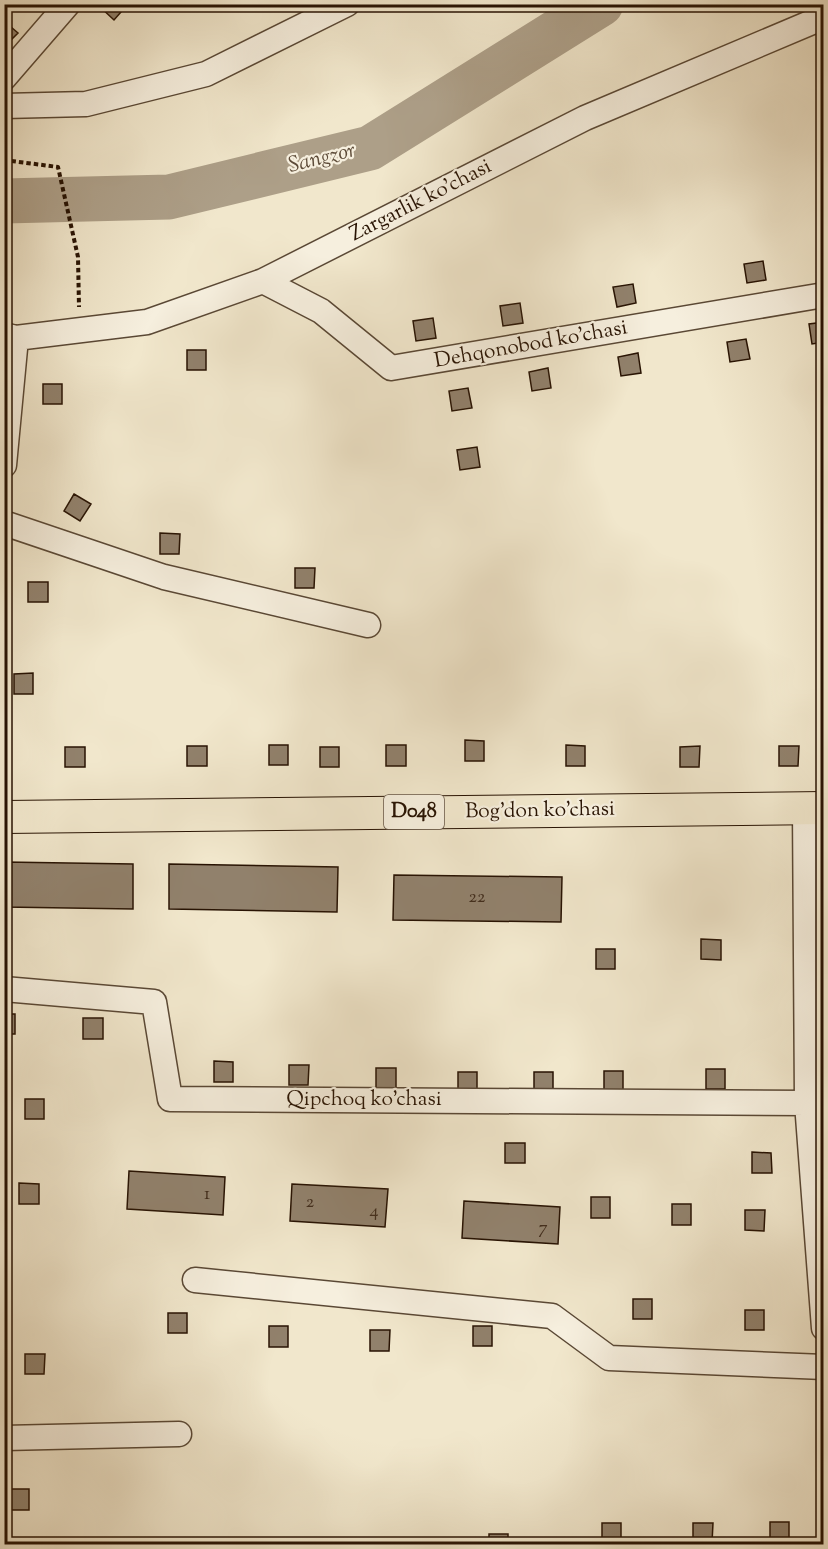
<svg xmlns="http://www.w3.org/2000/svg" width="828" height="1549" viewBox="0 0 828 1549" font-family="'Sorts Mill Goudy',serif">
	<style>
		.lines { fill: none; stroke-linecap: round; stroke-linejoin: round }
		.river { stroke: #ad9f88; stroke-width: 45 }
		.building { fill: #91816c; stroke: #281303; stroke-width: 1.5 }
		.minor-casing { stroke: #5a4835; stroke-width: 27 }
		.major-casing { stroke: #281303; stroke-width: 34 }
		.path { stroke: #281303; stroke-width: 4; stroke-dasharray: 4.5 3; stroke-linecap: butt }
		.minor { stroke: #f6efde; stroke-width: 24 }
		.major { stroke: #f1e7cc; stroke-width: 32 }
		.labels { text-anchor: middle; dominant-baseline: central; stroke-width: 4.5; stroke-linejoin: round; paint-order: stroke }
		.number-label { font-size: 18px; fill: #422e1d }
		.shield { fill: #f6efde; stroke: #665545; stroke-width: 1.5 }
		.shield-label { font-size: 20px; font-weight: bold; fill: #281303 }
		.street-label { font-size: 21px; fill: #281303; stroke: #f6efde }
		.water-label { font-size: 22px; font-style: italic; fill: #5d4b38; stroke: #f6efde }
	</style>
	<rect width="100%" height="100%" fill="#f1e7cc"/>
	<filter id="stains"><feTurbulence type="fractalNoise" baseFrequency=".00333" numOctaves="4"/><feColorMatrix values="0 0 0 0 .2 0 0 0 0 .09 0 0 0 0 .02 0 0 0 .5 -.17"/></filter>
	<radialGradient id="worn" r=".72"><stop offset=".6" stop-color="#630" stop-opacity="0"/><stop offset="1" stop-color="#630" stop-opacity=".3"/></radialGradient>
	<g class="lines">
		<path class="river" d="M4,201L169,197L370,148L601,4"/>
	</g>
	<path class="building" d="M99,4H128L114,20L98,5Z
		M4,21L18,33L4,47Z
		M763,261L766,280L747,283L744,264Z
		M633,284L636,303L617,307L613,287Z
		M520,303L523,323L503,326L500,306Z
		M433,318L436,338L416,341L413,321Z
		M824,322V342L812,344L809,324Z
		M746,339L750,359L730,362L727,342Z
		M187,350H206V370H187Z
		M638,353L641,373L621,376L618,357Z
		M548,368L551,388L532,391L529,372Z
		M43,384H62V404H43Z
		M468,388L472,408L452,411L449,391Z
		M477,447L480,467L460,470L457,450Z
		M74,494L91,504L80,521L64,511Z
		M160,533L180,534L179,554H160Z
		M295,568H315L314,588H295Z
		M28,582H48V602H28Z
		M33,673V694H14V674Z
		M465,740L484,741V761H465Z
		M269,745H288V765H269Z
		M386,745H406V766H386Z
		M566,745L585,746V766H566Z
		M187,746H207V766H187Z
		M700,746L699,767H680V747Z
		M779,746H799L798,766H779Z
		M65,747H85V767H65Z
		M320,747H339V767H320Z
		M4,862L133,864V909L4,907Z
		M169,864L338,867L337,912L169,909Z
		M394,875L562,877L561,922L393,920Z
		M701,939L721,940V960L701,959Z
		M596,949H615V969H596Z
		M4,1014H15V1034H4Z
		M83,1018H103V1039H83Z
		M214,1061L233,1062V1082H214Z
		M289,1065H309L308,1085H289Z
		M376,1068H396V1088H376Z
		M706,1069H725V1089H706Z
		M604,1071H623V1091H604Z
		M458,1072H477V1092H458Z
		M534,1072H553V1092H534Z
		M25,1099H44V1119H25Z
		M505,1143H525V1163H505Z
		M752,1152L771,1153L772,1173H752Z
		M129,1171L225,1177L223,1215L127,1209Z
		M19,1183L39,1184V1204H19Z
		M292,1184L388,1189L385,1227L290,1221Z
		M591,1197H610V1218H591Z
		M464,1201L560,1207L558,1244L462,1238Z
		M672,1204H691V1225H672Z
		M745,1210H765L764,1231L745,1230Z
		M633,1299H652V1319H633Z
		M745,1310H764V1330H745Z
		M168,1313H187V1333H168Z
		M269,1326H288V1347H269Z
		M473,1326H492V1346H473Z
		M370,1330H390L389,1351H370Z
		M25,1354H45L44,1374H25Z
		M10,1489H29V1510H10Z
		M770,1522H789V1542H770Z
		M602,1523H621V1543H602Z
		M693,1523H713L712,1543H693Z
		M489,1534H508V1544H489Z"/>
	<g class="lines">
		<defs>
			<path id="minor" d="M4,78L68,4
				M4,106L86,104L206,74L347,4
				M263,281L321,311L391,368L824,295
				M4,335L16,338L147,322L263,281L585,118L824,17
				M4,465L16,338
				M4,523L164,577L368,625
				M805,808L807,1103L824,1328
				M4,989L154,1002L170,1099L807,1103
				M195,1280L552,1316L609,1358L824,1367
				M4,1438L179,1434"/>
			<path id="major" d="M4,817L824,808"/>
		</defs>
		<use href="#minor" class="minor-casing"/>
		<use href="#major" class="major-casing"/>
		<path class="path" d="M4,160L58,167L78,257L79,307"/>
		<use href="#minor" class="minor"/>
		<use href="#major" class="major"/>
	</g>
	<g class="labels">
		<g class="number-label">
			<text x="477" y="898">22</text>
			<text x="207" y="1195">1</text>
			<text x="310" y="1203">2</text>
			<text x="374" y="1212">4</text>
			<text x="543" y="1229">7</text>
		</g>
		<rect class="shield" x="384" y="795" width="60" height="34" rx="4.5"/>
		<g class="shield-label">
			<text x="414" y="812">D048</text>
		</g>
		<g class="street-label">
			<text transform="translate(421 201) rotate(-27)">Zargarlik ko'chasi</text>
			<text transform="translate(531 345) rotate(-10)">Dehqonobod ko’chasi</text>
			<text transform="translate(540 811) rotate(-1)">Bog'don ko'chasi</text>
			<text x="364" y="1100">Qipchoq ko'chasi</text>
		</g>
		<g class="water-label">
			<text transform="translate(322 159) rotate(-14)">Sangzor</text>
		</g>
	</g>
	<rect width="828" height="1549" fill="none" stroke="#f1e7cc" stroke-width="24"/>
	<rect x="6" y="6" width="816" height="1537" fill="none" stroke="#281303" stroke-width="3"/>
	<rect x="12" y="12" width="804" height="1525" fill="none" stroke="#281303" stroke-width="1.5"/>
	<rect width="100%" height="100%" filter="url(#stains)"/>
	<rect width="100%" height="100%" fill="url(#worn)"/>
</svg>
